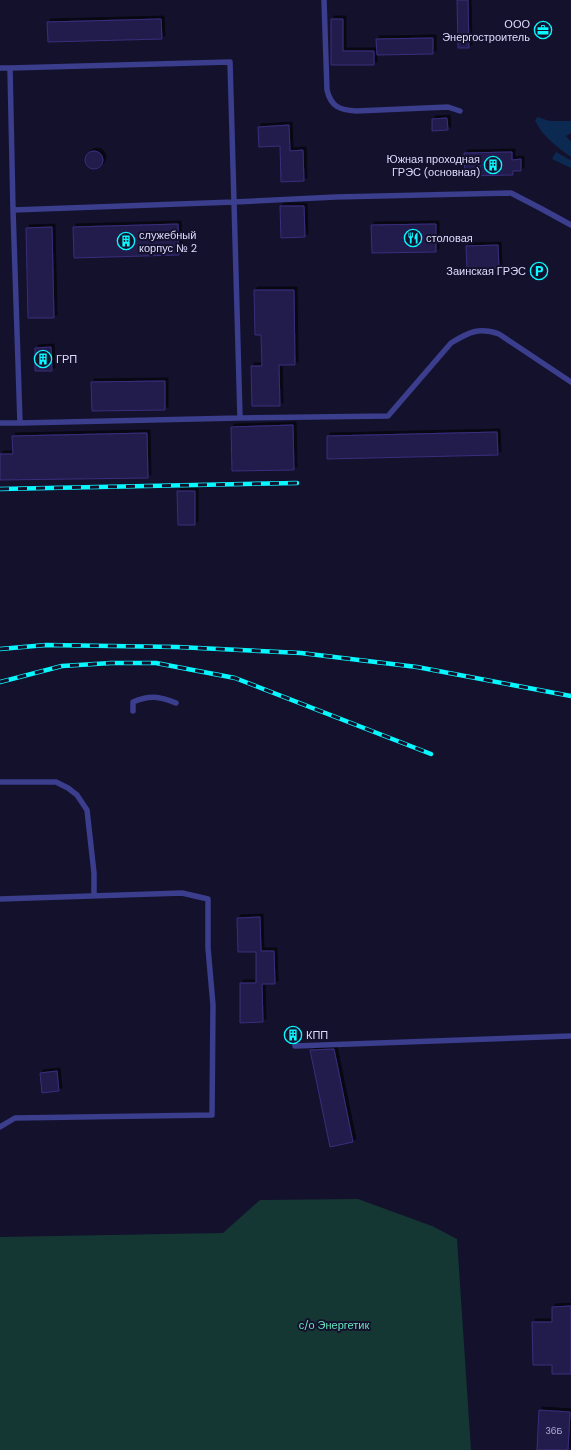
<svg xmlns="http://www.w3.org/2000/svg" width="571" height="1450" viewBox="0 0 571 1450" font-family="'DM Sans',sans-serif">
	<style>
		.green { fill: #143733 }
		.water { fill: #0c2a51 }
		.building { fill: #231c4e; stroke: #382e7b; filter: url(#shadow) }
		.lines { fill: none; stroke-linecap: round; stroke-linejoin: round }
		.lane { stroke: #3b3d8d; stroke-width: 5.5 }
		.rail-casing { stroke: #09f7ff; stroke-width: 4.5 }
		.rail { stroke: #14112d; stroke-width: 3; stroke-dasharray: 9; stroke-linecap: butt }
		.labels { text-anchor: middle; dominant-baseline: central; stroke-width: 4; stroke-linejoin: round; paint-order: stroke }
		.number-label { font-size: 9px; fill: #afadd3 }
		.poi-label { font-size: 11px; fill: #deddff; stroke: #14112d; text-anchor: start }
		.park-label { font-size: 11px; fill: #64e4bb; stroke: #14112d }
	</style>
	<defs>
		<filter id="shadow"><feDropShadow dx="3" dy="-3" stdDeviation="0" flood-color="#0009"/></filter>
	</defs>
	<rect width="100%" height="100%" fill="#14112d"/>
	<path class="green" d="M358,1199L432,1226L457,1239L471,1450H0V1237L223,1233L260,1200Z"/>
	<path class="water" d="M538,117L549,121H571V133L566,136L571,142V157C557,147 542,136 535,120Z
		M556,152L570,160L571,158V168L552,159Z"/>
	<path class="building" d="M457,0H468L469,48H458Z
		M161,19L162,39L48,42L47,22Z
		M331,19H343V51H374V65H331Z
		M433,38V54L377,55L376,39Z
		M447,118L448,130L432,131V119Z
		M289,125L290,151L303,150L304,181L281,182L280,146L259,147L258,127Z
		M85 160a9 9 0 1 1 18 0a9 9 0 1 1-18 0Z
		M512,152V160L521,159V171H513V175L465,176L464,153Z
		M280,206H304L305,237L281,238Z
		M178,224L179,255L74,258L73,227Z
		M436,224V252L372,253L371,225Z
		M52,227L54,318H28L26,228Z
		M498,245L499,268L467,269L466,246Z
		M254,290H294L295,365H279L280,406H252L251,366H262L261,335H255Z
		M51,347L52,371H35V348Z
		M165,381V410L92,411L91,382Z
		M293,425L294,470L232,471L231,427Z
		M497,432L498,455L327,459V436Z
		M147,433L148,478L0,480V454H13L12,436Z
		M177,491H195V525H178Z
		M260,917L261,951H274L275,984H262L263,1022L240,1023V983H256V952H238L237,918Z
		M334,1049L353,1142L330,1147L310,1050Z
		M57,1071L59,1091L42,1093L40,1073Z
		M571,1306V1374H552V1365H533L532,1322H552V1307Z
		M539,1410L570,1412L568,1450H537Z"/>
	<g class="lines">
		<path class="lane" d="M324,0L327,90C331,107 340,110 356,111L448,107L460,111
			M0,68H10L230,62L234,202L13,210L10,68
			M240,418L388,416L451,343C469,332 479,327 499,334L571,382
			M0,423H20L13,210
			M20,423L240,418L234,202L336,197L511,193L540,208L571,225
			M133,711V702C149,695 159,696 176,703
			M0,782H56L68,788L77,795L87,810L94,873V896
			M0,899L182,893L208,899V948L213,1005L212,1115L15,1118L0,1127
			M295,1046L571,1036"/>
		<defs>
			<path id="rail" d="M0,489L297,483
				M0,649L46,645L177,647L301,653L417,667L571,696
				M0,682L62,666L111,663H156L235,678L431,754"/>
		</defs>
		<use href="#rail" class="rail-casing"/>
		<use href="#rail" class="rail"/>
	</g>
	<defs>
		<symbol id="office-ring" viewBox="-11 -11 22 22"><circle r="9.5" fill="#14112d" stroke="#09f7ff" stroke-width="1.5"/><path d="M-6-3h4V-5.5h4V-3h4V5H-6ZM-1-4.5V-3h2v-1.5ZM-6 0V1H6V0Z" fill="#09f7ff"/></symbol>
		<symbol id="building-ring" viewBox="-11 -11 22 22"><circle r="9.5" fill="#14112d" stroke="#09f7ff" stroke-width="1.5"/><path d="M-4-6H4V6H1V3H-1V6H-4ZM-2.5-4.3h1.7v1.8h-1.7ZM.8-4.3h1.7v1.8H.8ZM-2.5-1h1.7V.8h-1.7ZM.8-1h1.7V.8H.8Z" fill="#09f7ff"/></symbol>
		<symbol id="restaurant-ring" viewBox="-11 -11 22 22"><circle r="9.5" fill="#14112d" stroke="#09f7ff" stroke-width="1.5"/><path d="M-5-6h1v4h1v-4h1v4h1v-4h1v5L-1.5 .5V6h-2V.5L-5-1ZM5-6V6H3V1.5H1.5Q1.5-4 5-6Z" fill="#09f7ff"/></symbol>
		<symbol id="parking-ring" viewBox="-11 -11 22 22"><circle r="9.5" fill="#14112d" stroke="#09f7ff" stroke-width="1.5"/><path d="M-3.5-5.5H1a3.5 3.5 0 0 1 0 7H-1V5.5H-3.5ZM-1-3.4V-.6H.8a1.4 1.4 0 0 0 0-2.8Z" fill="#09f7ff"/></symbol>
	</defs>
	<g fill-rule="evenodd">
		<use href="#office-ring" x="533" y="20" width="20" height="20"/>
		<use href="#building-ring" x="483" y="155" width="20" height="20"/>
		<use href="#restaurant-ring" x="403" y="228" width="20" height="20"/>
		<use href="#building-ring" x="116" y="231" width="20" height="20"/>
		<use href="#parking-ring" x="529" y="261" width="20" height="20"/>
		<use href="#building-ring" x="33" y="349" width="20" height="20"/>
		<use href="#building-ring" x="283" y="1025" width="20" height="20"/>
	</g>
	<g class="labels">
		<g class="number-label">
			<text x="554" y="1431">36Б</text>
		</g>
		<g class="poi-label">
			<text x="530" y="24" text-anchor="end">ООО<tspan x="530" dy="13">Энергостроитель</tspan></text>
			<text x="480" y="159" text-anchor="end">Южная проходная<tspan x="480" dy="13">ГРЭС (основная)</tspan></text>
			<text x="139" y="235">служебный<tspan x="139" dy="13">корпус № 2</tspan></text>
			<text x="426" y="238">столовая</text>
			<text x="526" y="271" text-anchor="end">Заинская ГРЭС</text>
			<text x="56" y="359">ГРП</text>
			<text x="306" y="1035">КПП</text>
		</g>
		<g class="park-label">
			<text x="334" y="1325">с/о Энергетик</text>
		</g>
	</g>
</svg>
